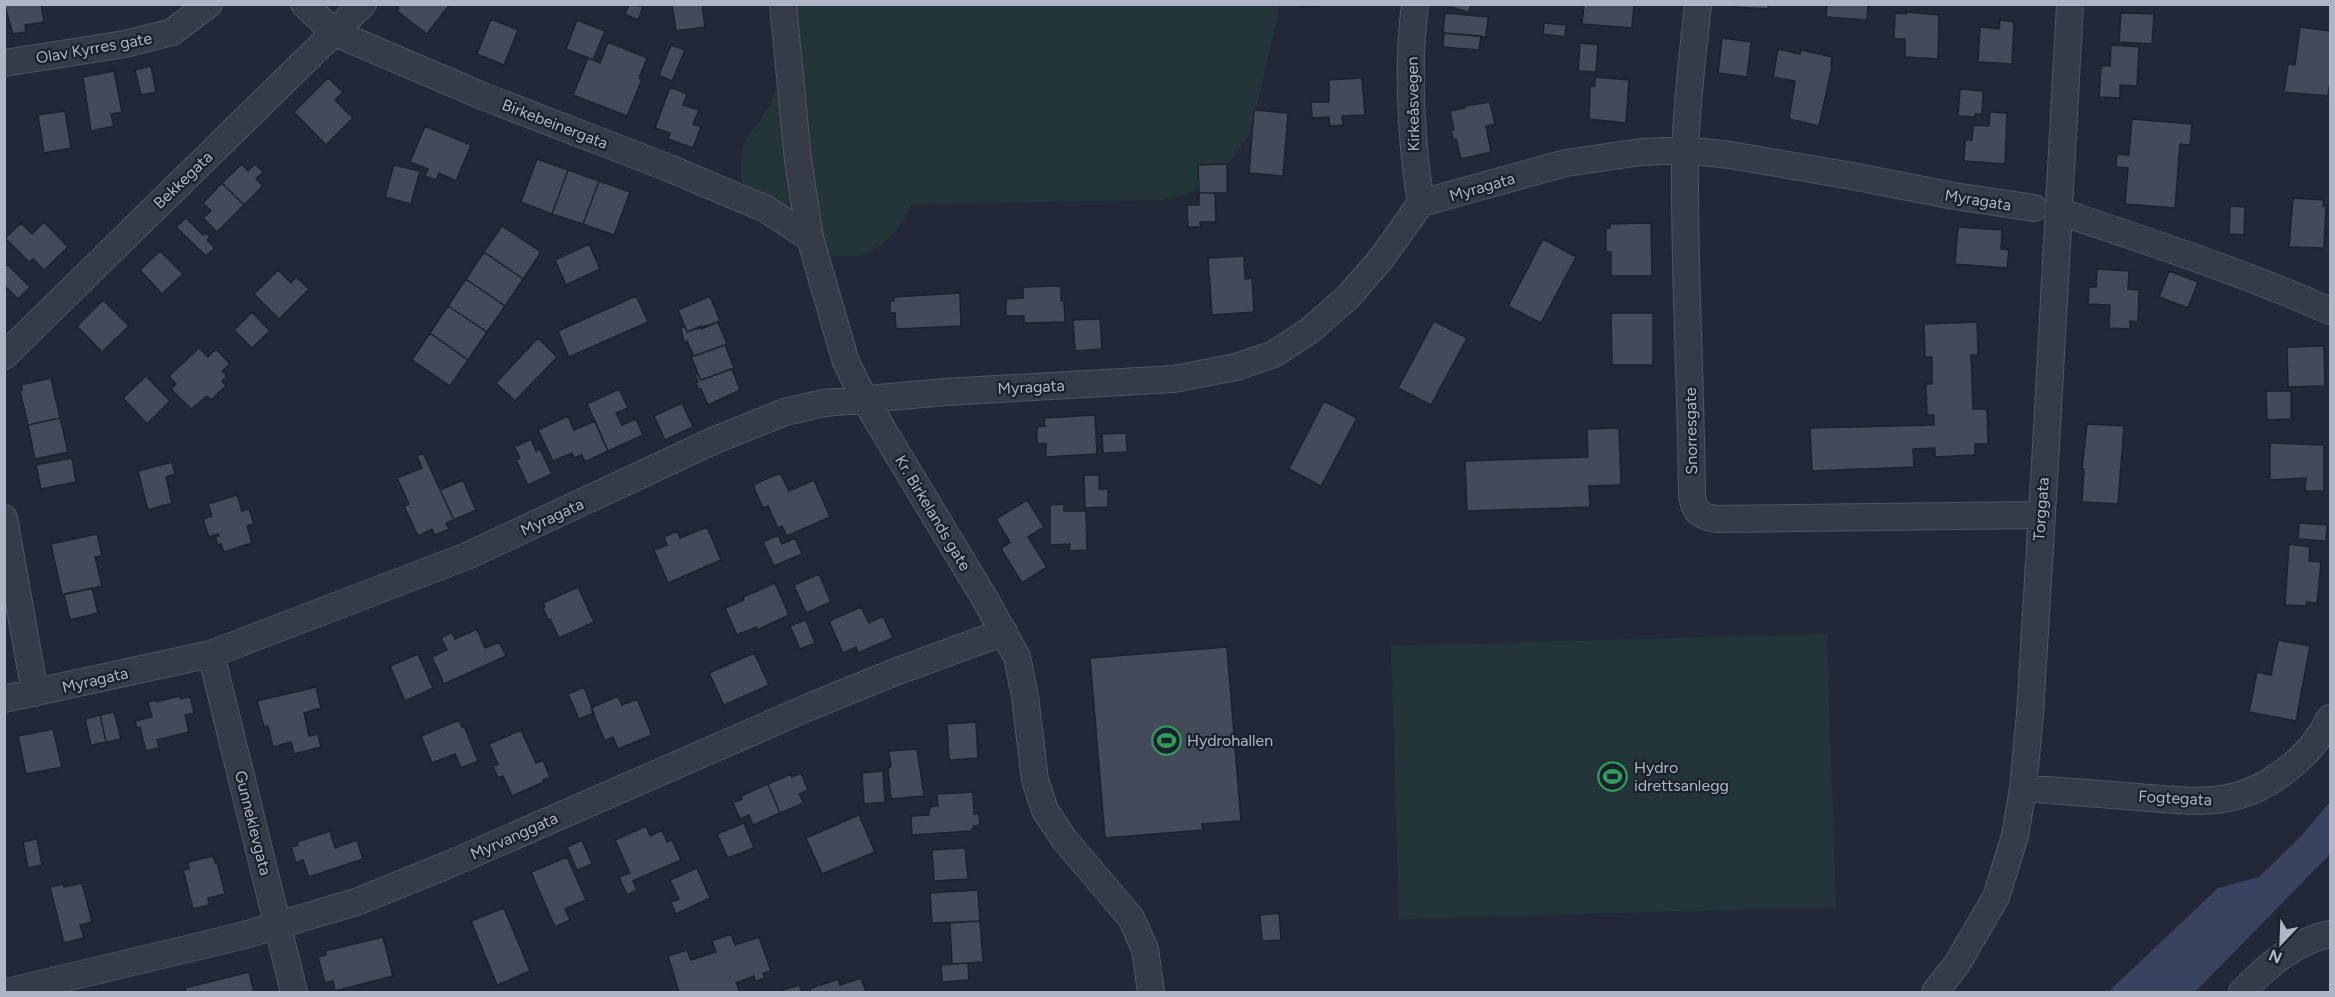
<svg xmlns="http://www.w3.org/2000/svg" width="2335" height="997" viewBox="0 0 2335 997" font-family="Figtree,sans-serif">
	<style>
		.green { fill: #243539 }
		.water { fill: #38445f }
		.building { fill: #434b5b; stroke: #1c222e; stroke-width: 1.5 }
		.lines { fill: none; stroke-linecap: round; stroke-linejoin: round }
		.minor-casing { stroke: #4f5562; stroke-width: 28 }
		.minor { stroke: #353b47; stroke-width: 26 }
		.labels { text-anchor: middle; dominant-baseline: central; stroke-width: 4.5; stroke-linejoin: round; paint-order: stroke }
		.street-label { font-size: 16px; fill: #afb5c4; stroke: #1a202c }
		.poi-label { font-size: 16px; fill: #afb5c4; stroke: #1a202c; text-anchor: start }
	</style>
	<rect width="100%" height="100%" fill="#222837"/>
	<path class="green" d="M775,5H1280L1251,132L1238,152L1216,177L1194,192L1163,200L912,204C901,226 885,252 858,255C820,259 816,251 785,236C750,219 731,178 746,140C750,131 759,123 764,114C772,101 780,82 784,68C787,57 777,18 775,5Z
		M1827,634L1836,907L1399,919L1391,646Z"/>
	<path class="water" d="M2330,802V854L2195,992H2108L2218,888L2259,877L2302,835Z"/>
	<path class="building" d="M4,4H41L44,22L25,25L26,32L13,34Z
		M450,4L427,34L397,11L399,8L394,5Z
		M629,4L643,7L638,20L625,14Z
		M672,4H702L705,27L676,31Z
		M1299,4H1321V6L1299,7Z
		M1447,4H1471L1469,12L1447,6Z
		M1584,4H1634L1632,28L1582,24Z
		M1735,4H1768V9L1735,7Z
		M1827,4H1868L1867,20L1826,17Z
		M1906,12L1939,15L1938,59L1905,57V39H1894L1895,13L1906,14Z
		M1445,13L1488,17L1486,37L1443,33Z
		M2121,13L2154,14L2152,44L2119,42Z
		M491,19L518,30L504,65L477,54Z
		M577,20L605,31L593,60L566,49Z
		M2000,20L2014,22L2012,64L1978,62L1980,27L1999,29Z
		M1544,23L1566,25L1565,37L1543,34Z
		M2300,27L2330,31V82L2328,96L2284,92L2288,64L2295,65Z
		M1444,33L1481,36L1479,50L1443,47Z
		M1722,38L1751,42L1747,77L1718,73Z
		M608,42L647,58L639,78L642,79L627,116L573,95L588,58L600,63Z
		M1580,43L1598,45L1596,72L1578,71Z
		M671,45L685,50L672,81L659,75Z
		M2111,45L2139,47L2137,86L2120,85V98L2099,97L2101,66H2110Z
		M1778,49L1800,54L1801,50L1832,57L1831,65L1832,66L1819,126L1789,119L1795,81L1773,77Z
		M151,66L156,92L141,95L135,70Z
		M114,71L122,112L111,114L114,126L91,131L83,77Z
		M1595,77L1629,80L1626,123L1589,119L1590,90L1591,86H1595Z
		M328,78L343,92L335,100L353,118L326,145L294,112Z
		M1362,78L1365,115L1342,116L1343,125L1330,126L1329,117L1312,118L1311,102H1329V80Z
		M670,87L687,94L683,105L699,110L693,124L701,127L693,148L668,139L670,133L655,128Z
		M1960,89L1983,91L1982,114H1975V117L1958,116Z
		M1490,102L1495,124L1486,126L1491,152L1461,159L1456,139H1453L1451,131L1454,130L1450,111L1465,108L1464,106Z
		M1254,110L1288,113L1283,176L1249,173Z
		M65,111L71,148L44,153L38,115Z
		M1990,112L2007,113L2005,164L1964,161L1965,140H1972L1973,125L1989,126Z
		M2132,119L2192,124L2190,145L2180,144L2175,208L2125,204L2128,168L2116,167L2117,154L2129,155Z
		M425,126L471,145L456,181L439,173L436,180L425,176L428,169L410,162Z
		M537,159L568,170L552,214L521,202Z
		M242,164L248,171L255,164L263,172L256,179L263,186L244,205L222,183Z
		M1227,164V193H1199L1198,165Z
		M394,165L420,171L411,204L385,197Z
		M568,170L599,181L583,224L552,214Z
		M599,181L630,192L614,235L583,224Z
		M222,183L244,205L217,232L203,218L211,211L203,203Z
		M1199,193H1215L1216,222H1200L1201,227H1188L1187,205H1199Z
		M2293,198L2324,200L2323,206H2326L2324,248L2289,247Z
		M2230,206L2245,207L2244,235L2229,234Z
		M186,218L203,235L206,233L210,237L207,240L215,248L206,256L176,227Z
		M44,222L68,247L44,270L33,259L29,262L5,238L21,223L32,234Z
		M1651,223L1652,276H1611V252H1606V228H1610V224Z
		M502,226L541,252L523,279L484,252Z
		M1958,227L2002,230L2001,249L2009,250L2007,268L1955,264Z
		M1543,239L1576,257L1541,323L1508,306Z
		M589,244L600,269L566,285L555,260Z
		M160,251L183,274L162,294L140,270Z
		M484,252L523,279L505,306L466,279Z
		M1244,256L1245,279L1252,278L1254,312L1212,315L1208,258Z
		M7,264L30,287L18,299L4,285V267Z
		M2097,269L2129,271L2128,289L2139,290L2138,322L2130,321V329L2109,328L2110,305L2088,304L2089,287H2096Z
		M278,270L291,283L296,277L309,289L279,319L254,294Z
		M2169,271L2198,282L2188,308L2159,297Z
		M466,279L505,306L487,332L448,306Z
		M1061,286V301H1064L1065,322L1024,323V316H1006V299L1023,298V287Z
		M960,293L961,326L896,329L895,313H890V301H894V297Z
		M636,296L648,322L569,357L558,331Z
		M710,296L720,321L702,329L701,326L687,332L678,310Z
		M103,300L129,326L102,352L77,326Z
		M448,306L487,332L468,360L430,333Z
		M252,312L270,331L252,348L234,330Z
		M1611,313H1653V365H1612Z
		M1100,319L1102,349L1075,351L1073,320Z
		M1434,321L1467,338L1431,405L1398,388Z
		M718,322L727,344L694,356L687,341L684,343L681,328L685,326L687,332Z
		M1977,322L1978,355H1971L1973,409H1987L1988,444H1975V455L1935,457V448L1913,449L1914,467L1812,471L1810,428L1934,425V415H1927L1926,384H1932V357H1925L1924,324Z
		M430,333L468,360L450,386L412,360Z
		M538,338L557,357L515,401L496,383Z
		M725,345L734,368L701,380L691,357Z
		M2324,346L2325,386L2288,387L2287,347Z
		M199,348L208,357L216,349L230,364L222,371L227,376L222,381L226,386L211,400L207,396L191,409L171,389L176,384L169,376Z
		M732,369L740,390L708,405L701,389L699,390L696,383L698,382L695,375L698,374L701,380Z
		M146,376L170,401L147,424L123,398Z
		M51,378L60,418L28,425L20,391L22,390L21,385Z
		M619,389L628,408L616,413L622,425L636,419L643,435L608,451L587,404Z
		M2266,391H2291V419L2267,420Z
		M1324,401L1357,418L1321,486L1289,469Z
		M682,403L693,427L665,440L654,416Z
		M1095,415L1097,454L1046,457V443L1037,444V427L1045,426L1044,418Z
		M568,416L574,430L595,421L608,451L585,462L582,455L574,458L572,453L553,461L538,430Z
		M60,418L68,452L35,459L28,425Z
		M2087,424L2124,426L2118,504L2082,502L2084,469H2082Z
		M1619,428L1621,485L1589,486L1590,507L1467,511L1465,461L1588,457L1587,429Z
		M1126,433L1127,452L1103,453L1102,434Z
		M531,439L536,451L540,449L552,474L528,485L516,460L520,458L514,447Z
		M2270,443L2324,445V491H2305L2306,478L2270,480Z
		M423,453L454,520L446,523L449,529L435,535L432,529L418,536L404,506L409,504L397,478L422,468L417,456Z
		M72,458L76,482L41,489L36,465Z
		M172,462L175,474L166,477L172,503L148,510L138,471Z
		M780,473L789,491L814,480L830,517L787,536L782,526L778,528L768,506L763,508L753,485Z
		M1084,475H1099V489H1108V507L1085,508Z
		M463,480L476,510L454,520L440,490Z
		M237,495L242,511L249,509L254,524L247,526L252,543L224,552L221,544L218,545L215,537L219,536L218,534L209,537L203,519L212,516L208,504Z
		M1027,500L1044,527L1028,537L1047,567L1022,583L1001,549L1010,542L996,519Z
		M1064,504V511H1086L1087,550L1069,551L1070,544L1050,545V505Z
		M2299,523L2327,525L2326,541L2298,539Z
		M707,527L721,560L668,583L654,550L667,545L664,537L677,531L680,538Z
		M97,534L102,556L95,557L102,586L62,595L51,544Z
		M778,535L782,544L795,538L802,554L774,566L763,542Z
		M2289,544L2310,547L2309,561L2321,562L2317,603L2307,602L2306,606L2285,605Z
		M819,574L831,602L806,613L794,585Z
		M775,583L789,615L757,630L756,627L737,635L725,608L744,600L743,597Z
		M578,587L594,622L559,638L550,619L548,620L543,608L545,607L543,603Z
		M92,588L98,613L70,620L64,594Z
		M861,607L869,623L883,616L893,638L858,653L856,647L843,653L829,621Z
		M806,620L815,643L800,649L790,626Z
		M477,629L485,648L499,642L506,656L444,684L432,657L447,650L441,638L452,632L455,639Z
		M2278,640L2310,646L2296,721L2249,712L2257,672L2271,675Z
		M1227,647L1241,821L1202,824L1203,830L1105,838L1090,658Z
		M754,653L769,685L724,705L709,673Z
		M418,654L433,688L405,701L390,666Z
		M316,687L321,708L304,713L309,736L318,734L321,747L294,754L291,742L273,747L268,726L264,727L257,701Z
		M584,687L594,713L579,719L568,694Z
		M180,696L181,699L190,696L194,713L185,715L189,732L157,740L159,748L146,751L140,727L137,728L135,721L152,717L148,702L155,700L156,702Z
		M618,696L622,705L637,699L652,735L618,749L613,737L605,741L591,708Z
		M114,712L121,739L106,742L100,715Z
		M100,715L106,742L91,745L85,719Z
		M459,720L462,727L464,726L478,761L461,768L455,754L432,763L421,736Z
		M976,722L978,758L949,760L947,724Z
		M53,729L62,767L26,774L18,736Z
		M521,730L536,763L543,760L550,777L543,780L544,782L512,796L503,776L498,778L493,766L498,764L489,744Z
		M917,749L924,796L891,799L888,767H891L889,751Z
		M883,771L885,802L864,804L862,773Z
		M801,773L808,790L799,794L804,803L780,813L768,784L791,774L792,777Z
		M768,784L780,813L753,825L749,815L740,819L733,803L742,799L741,796Z
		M973,792L974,814H979L980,825L974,826L971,831L912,835L911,816L929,815V810L932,806H938L937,794Z
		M859,815L875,852L822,874L806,838Z
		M744,823L754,848L728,858L717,834Z
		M646,826L650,836L662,830L667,842L672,840L681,860L633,881L637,890L627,895L619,877L630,873L615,840Z
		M330,831L335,848L357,840L363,859L309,877L303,860L296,863L291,847L298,845L297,842Z
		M37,839L42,865L28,868L23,842Z
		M582,840L592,864L577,870L567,847Z
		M965,848L968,879L934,881L932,850Z
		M213,856L215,863L217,862L225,894L208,898L209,905L193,909L183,870L189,869L188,862Z
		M567,857L586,900L565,909L570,920L555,927L531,872Z
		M697,868L710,898L676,914L671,902L679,899L670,880Z
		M82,883L92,922L80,925L84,938L64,943L50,887L63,884L64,887Z
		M978,890L980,921L932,923L930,893Z
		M504,908L530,971L497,985L471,921Z
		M1279,913L1281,940L1262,941L1260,915Z
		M980,921L983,962L952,964L950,923Z
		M731,934L735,945L759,937L771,971L763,973L765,978L755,981L754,976L736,983L740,992H679L668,956L687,950L691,960L716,952L712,941Z
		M383,937L393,976L335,991L333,981L325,983L318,957L326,955L325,951Z
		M968,963L969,980L942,982L941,965Z
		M249,972L254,992H186L185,988Z
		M861,978L866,992H811L809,989L838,979L840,985Z
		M799,985L802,992H777Z"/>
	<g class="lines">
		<defs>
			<path id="minor" d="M304,4L335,33L485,97L669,168L766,209L810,238
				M783,4L798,160L810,238L846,362L865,400L985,599L1017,657L1025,696L1035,780L1045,810L1064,839L1131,918L1145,949L1151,992
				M1415,4C1407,66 1411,142 1421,203
				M1698,4C1692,63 1684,123 1685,182C1685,287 1691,391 1692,496C1695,513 1700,516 1717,519L2040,515
				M4,63L125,44L172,32L209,4
				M2058,211C2150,242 2242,272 2330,311
				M4,356L363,4
				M4,518L35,693
				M211,654L294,992
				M4,699L211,654L467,556L715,440L785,412L824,403L945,392L1174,379L1236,367L1274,354L1309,331L1348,297L1381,259L1421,203L1566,163L1641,152L1685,150L1730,155L1852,176L1954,196L2034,208
				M2023,788C2061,791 2100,794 2138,797C2199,802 2240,809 2290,767C2308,753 2320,738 2330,718
				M7,992L241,936L356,902L450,864L809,707L895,672L1004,632
				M1935,992L1957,964L1996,897L2015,836L2023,788L2030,714L2046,446L2070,4
				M2242,992C2266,967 2295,941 2330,934"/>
		</defs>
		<use href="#minor" class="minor-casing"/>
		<use href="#minor" class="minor"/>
	</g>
	<defs>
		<symbol id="stadium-ring" viewBox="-11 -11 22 22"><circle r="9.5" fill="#1a202c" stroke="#2e9e5b" stroke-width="1.5"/><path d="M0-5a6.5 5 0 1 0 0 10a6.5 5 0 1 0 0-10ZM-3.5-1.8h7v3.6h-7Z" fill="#2e9e5b"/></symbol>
	</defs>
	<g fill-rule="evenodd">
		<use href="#stadium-ring" x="1150" y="724" width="33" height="33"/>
		<use href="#stadium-ring" x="1596" y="760" width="33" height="33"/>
	</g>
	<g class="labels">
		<g class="street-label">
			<text transform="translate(94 48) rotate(-10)">Olav Kyrres gate</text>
			<text transform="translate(1413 104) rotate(-91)">Kirkeåsvegen</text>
			<text transform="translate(555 124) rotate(21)">Birkebeinergata</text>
			<text transform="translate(183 180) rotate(-44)">Bekkegata</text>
			<text transform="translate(1482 187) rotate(-16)">Myragata</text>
			<text transform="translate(1978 200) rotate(9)">Myragata</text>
			<text transform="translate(1031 387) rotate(-3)">Myragata</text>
			<text transform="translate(1691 431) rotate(-91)">Snorresgate</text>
			<text transform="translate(2041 509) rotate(-86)">Torggata</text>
			<text transform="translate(933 513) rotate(59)">Kr. Birkelands gate</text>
			<text transform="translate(552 517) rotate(-25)">Myragata</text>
			<text transform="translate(95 680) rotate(-13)">Myragata</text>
			<text transform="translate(2175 798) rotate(3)">Fogtegata</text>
			<text transform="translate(253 823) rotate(76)">Gunneklevgata</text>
			<text transform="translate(514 836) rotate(-24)">Myrvanggata</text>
		</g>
		<g class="poi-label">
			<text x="1187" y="740">Hydrohallen</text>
			<text x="1634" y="767">Hydro<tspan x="1634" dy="18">idrettsanlegg</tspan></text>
		</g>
	</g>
	<rect width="2335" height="997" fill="none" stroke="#afb5c4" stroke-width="12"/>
	<g transform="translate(2281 943) rotate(203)" stroke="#1a202c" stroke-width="4.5" paint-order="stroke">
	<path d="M0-4.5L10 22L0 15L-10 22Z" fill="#afb5c4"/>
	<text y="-9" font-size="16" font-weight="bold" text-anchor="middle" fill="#afb5c4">N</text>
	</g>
</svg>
